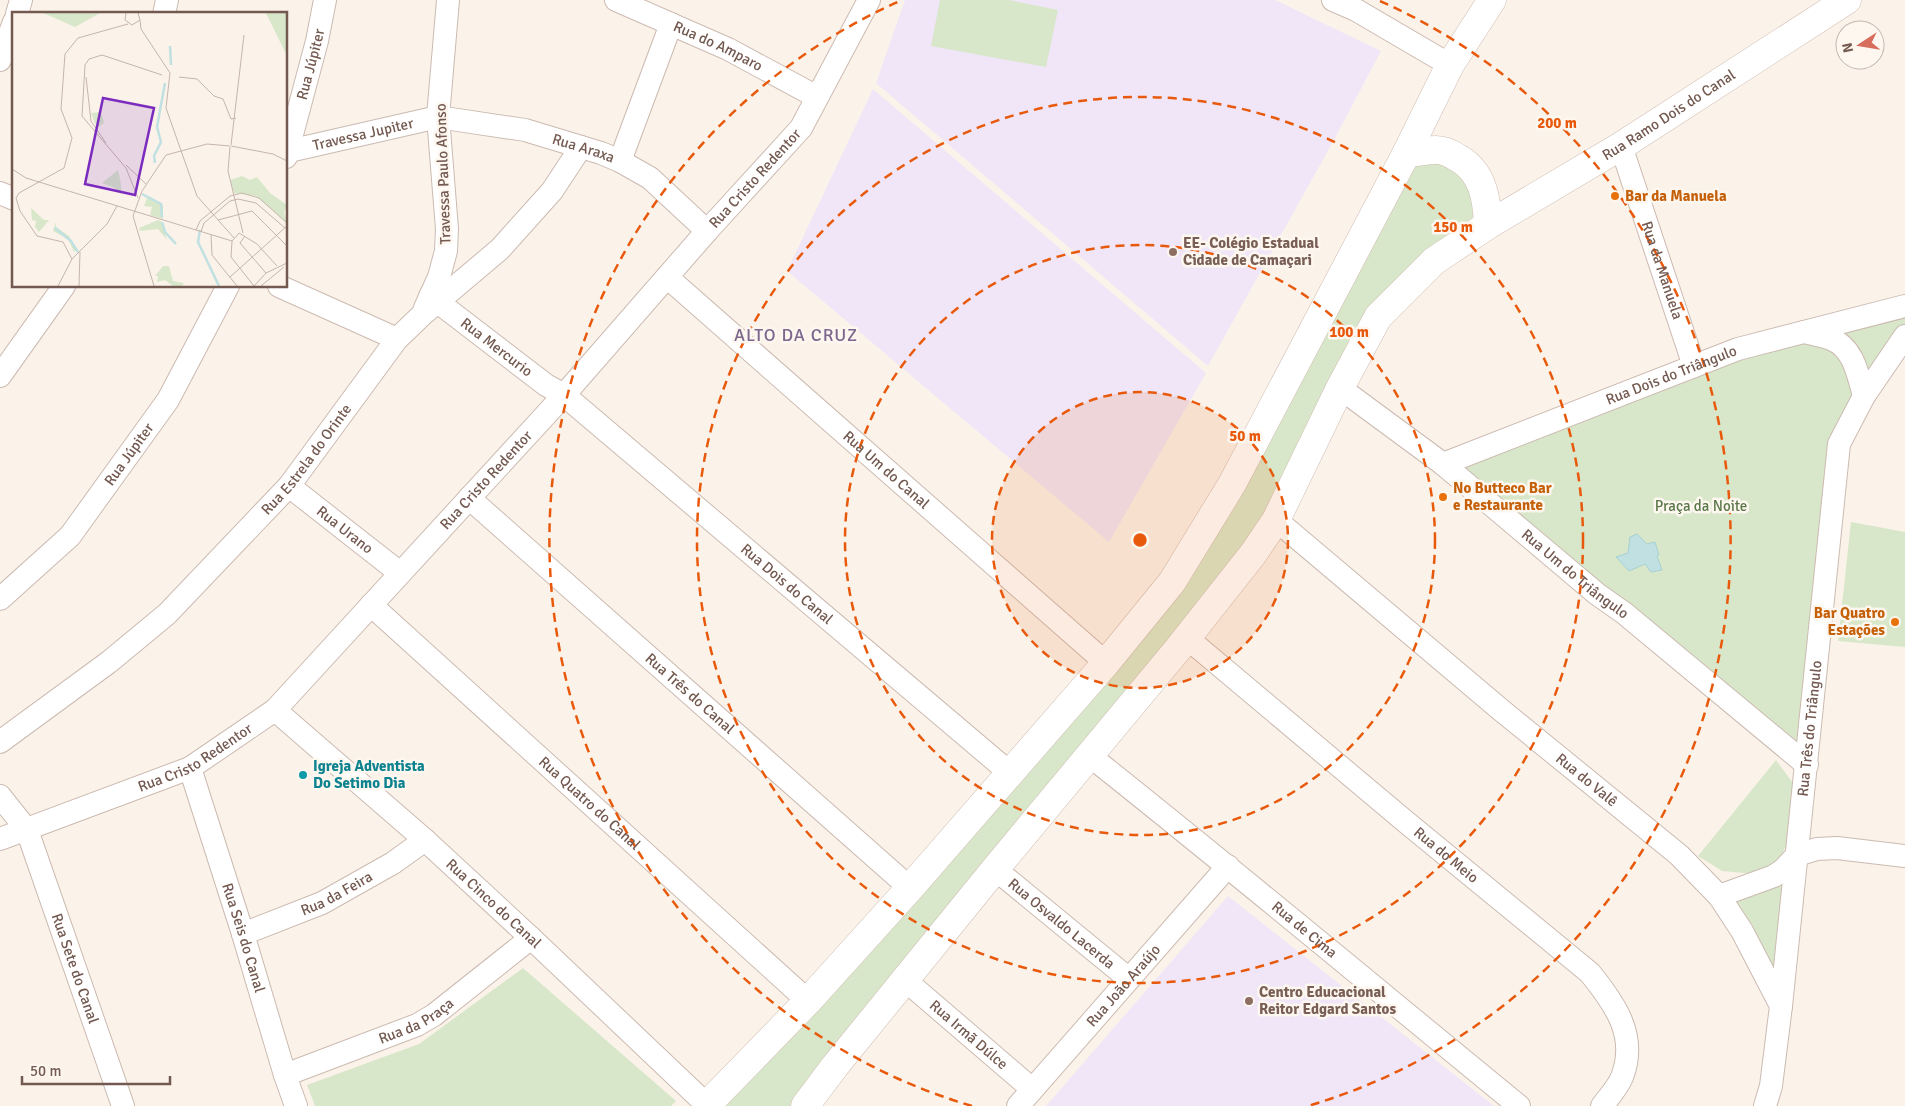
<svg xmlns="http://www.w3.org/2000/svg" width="1905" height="1106" viewBox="0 0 1905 1106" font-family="Signika,sans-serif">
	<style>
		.education { fill: #f0e6f7 }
		.green { fill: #d8e7c9 }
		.water { fill: #c0e0e2; stroke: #a7d0d3 }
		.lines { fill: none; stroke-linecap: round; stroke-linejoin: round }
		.street-casing { stroke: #ccbab1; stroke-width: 24 }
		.secondary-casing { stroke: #d0bcb2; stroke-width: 29 }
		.street { stroke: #fff; stroke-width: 22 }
		.secondary { stroke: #fff; stroke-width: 28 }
		.ring { fill: none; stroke: #e8590c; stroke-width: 2.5; stroke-dasharray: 9 6 }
		.food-dot { fill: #e8710a; stroke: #fdf7f0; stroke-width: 2 }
		.education-dot { fill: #8d6e63; stroke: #fdf7f0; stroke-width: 2 }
		.culture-dot { fill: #0f9aa8; stroke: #fdf7f0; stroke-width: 2 }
		.labels { text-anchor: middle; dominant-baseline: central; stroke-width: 5; stroke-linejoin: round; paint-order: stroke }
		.street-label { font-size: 15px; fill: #735950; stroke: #fdf7f0 }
		.food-label { font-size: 15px; font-weight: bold; fill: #c56008; stroke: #fdf7f0; text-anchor: start }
		.education-label { font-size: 15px; font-weight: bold; fill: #785e54; stroke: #fdf7f0; text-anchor: start }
		.park-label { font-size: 15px; fill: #5b7849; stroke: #fdf7f0 }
		.culture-label { font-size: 15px; font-weight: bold; fill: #0d838f; stroke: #fdf7f0; text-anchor: start }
		.quarter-label { font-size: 18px; letter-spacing: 1px; fill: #7e678e; stroke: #fdf7f0 }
		.inset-river { fill: none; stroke: #c0e0e2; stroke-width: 2.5 }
		.inset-road { fill: none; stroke: #c5b5ac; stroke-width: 1 }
		.view { fill: #7b2cbf; fill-opacity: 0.15; stroke: #7b2cbf; stroke-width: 2.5 }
		.inset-edge { fill: none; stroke: #735950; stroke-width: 2.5 }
		.centre { fill: #e8590c; stroke: #fdf7f0; stroke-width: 2.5 }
		.ring-label { font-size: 15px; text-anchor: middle; font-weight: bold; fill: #e8590c; stroke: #fdf7f0; stroke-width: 5; stroke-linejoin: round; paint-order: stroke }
	</style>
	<rect width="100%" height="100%" fill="#fbf3ea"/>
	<path class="education" d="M905,0H1275L1381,51L1335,138L1208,366L876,83Z
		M873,89L1206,373L1109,542L787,271Z
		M1228,896L1494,1106H1046Z"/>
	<path class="green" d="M940,0H1009L1058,10L1046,67L931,46Z
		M1432,161L1460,172L1473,195L1476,223L1378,317L1276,520L805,1106H706L1177,588L1231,513L1313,352L1411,167Z
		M1905,310V324L1896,330L1834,448L1802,752L1457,466L1738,357Z
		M1851,522L1905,532V647L1838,641Z
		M1776,760L1793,783L1788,842L1778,862L1755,874L1722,871L1698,856Z
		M1787,876L1775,985L1753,926L1731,894Z
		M523,968L676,1101L671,1106H315L307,1085L419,1044Z"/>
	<path class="water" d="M1637,534L1647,544L1655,542L1659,555L1657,556L1662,570L1651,572L1645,564L1629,571L1616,557L1628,553L1630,537Z"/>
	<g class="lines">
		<defs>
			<g id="street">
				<path id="s1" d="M616,0L728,49L817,97"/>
				<path d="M1333,0L1356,10L1450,65"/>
				<path d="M17,14L21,0"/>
				<path d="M164,14L167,0"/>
				<path d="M0,60L14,22"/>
				<path id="s2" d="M1621,146L1694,366"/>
				<path id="s3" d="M289,151L438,117L525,130L601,153L620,161L650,178L707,231"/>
				<path id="s4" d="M286,157L317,41L325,0"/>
				<path d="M620,161L671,24"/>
				<path d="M0,193L14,199"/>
				<path id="s5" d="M667,277L1106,663"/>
				<path d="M279,286L397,339"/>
				<path id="s6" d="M430,296L546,385L564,395L1010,773"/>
				<path d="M425,308L439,277L446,251L447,229L438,117L448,0"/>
				<path d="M1804,332C1813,334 1823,336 1831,339C1854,348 1858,375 1864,396"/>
				<path d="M0,376L64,286"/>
				<path id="s7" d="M1340,388L1443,464L1597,594L1624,613L1807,765"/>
				<path id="s8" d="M1443,464L1738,349L1905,306"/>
				<path id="s9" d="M289,486L400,573"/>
				<path id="s10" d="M469,498L910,888"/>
				<path id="s11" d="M1276,520L1501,710L1679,855L1719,896L1742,931L1781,1006L1771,1086L1765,1106"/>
				<path id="s12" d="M0,599L70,536L168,400L228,286"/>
				<path id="s13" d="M371,605L808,1001"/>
				<path id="s14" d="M1187,638L1406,822L1590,973C1615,1004 1638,1036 1622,1077C1618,1087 1609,1097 1602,1106"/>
				<path id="s15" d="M275,710L425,840L531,938L707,1105"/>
				<path id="s16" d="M0,742L109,662L167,614L289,486L397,339L423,314L500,249L552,191L581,147"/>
				<path id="s17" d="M1090,756C1235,871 1376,989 1519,1106"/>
				<path id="s18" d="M190,768L243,934L285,1075L296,1106"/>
				<path id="s19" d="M0,796L27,830L123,1106"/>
				<path id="s20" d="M0,839L190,768L275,710L564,395L707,231L801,128L869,0"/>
				<path id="s21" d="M995,869L1129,979"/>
				<path d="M1719,896L1774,876L1783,870L1797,855L1817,849L1837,848L1905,856"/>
				<path id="s22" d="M243,934L322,903L393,863L425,840"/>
				<path id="s23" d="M905,980L1032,1089"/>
				<path id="s24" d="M1781,1006L1839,444L1864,396L1905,336"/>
				<path id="s25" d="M285,1075L417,1025L434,1015L531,938"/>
				<path id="s26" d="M1018,1106L1228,866"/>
			</g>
			<g id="secondary">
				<path d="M1406,154C1416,152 1427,150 1436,150C1444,150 1452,154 1458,158C1483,172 1487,199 1488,225"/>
				<path d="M706,1106L808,1001L910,888L1106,663L1172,582L1232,484L1406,154L1450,65L1492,0"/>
				<path id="s27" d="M805,1106L835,1066L995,869L1178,649L1253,554L1276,520L1340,388L1378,317L1434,261L1488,225L1621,146L1847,0"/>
			</g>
		</defs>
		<use href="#street" class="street-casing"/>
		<use href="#secondary" class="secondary-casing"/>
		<use href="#street" class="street"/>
		<use href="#secondary" class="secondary"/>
	</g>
	<circle cx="1140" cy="540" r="148" fill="#e8590c" fill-opacity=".12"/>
	<g class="ring">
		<circle cx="1140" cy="540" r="148"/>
		<circle cx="1140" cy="540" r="295"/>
		<circle cx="1140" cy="540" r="443"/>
		<path d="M972 1106A590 590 0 0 1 900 1M1380 1A590 590 0 0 1 1308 1106"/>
	</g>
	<g class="food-dot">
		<circle cx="1615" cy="196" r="5"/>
		<circle cx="1443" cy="497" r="5"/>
		<circle cx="1895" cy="622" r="5"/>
	</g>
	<g class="education-dot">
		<circle cx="1173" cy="252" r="5"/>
		<circle cx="1249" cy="1001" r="5"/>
	</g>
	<circle class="culture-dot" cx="303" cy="775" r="5"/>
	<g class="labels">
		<g class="street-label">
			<text stroke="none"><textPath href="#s1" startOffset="112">Rua do Amparo</textPath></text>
			<text stroke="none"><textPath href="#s4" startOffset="96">Rua Júpiter</textPath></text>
			<text stroke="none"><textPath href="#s27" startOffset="1335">Rua Ramo Dois do Canal</textPath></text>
			<text stroke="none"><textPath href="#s3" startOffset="76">Travessa Jupiter</textPath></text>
			<text stroke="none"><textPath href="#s3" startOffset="302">Rua Araxa</textPath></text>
			<text transform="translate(443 174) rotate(-92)">Travessa Paulo Afonso</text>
			<text stroke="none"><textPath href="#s20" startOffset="1022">Rua Cristo Redentor</textPath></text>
			<text stroke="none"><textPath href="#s2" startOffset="131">Rua da Manuela</textPath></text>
			<text stroke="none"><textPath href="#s6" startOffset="84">Rua Mercurio</textPath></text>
			<text stroke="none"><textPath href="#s8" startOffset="245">Rua Dois do Triângulo</textPath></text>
			<text stroke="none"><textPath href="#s12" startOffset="195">Rua Júpiter</textPath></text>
			<text stroke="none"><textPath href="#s16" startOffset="419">Rua Estrela do Orinte</textPath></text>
			<text stroke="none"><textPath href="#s5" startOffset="292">Rua Um do Canal</textPath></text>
			<text stroke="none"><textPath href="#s20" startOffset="618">Rua Cristo Redentor</textPath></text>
			<text stroke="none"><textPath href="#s9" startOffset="71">Rua Urano</textPath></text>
			<text stroke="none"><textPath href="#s7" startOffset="300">Rua Um do Triângulo</textPath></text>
			<text stroke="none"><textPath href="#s6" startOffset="459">Rua Dois do Canal</textPath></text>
			<text stroke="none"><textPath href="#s10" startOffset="295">Rua Três do Canal</textPath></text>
			<text stroke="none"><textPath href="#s24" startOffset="279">Rua Três do Triângulo</textPath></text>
			<text stroke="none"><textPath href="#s20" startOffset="212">Rua Cristo Redentor</textPath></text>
			<text stroke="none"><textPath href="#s11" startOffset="405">Rua do Valê</textPath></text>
			<text stroke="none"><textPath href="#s13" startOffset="295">Rua Quatro do Canal</textPath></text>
			<text stroke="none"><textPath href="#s14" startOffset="338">Rua do Meio</textPath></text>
			<text stroke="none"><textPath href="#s22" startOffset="102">Rua da Feira</textPath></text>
			<text stroke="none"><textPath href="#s15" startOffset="292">Rua Cinco do Canal</textPath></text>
			<text stroke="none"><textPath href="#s21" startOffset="86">Rua Osvaldo Lacerda</textPath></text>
			<text stroke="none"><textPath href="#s17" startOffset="276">Rua de Cima</textPath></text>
			<text stroke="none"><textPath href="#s18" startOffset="178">Rua Seis do Canal</textPath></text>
			<text stroke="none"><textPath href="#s19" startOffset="190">Rua Sete do Canal</textPath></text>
			<text stroke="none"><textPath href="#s26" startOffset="160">Rua João Araújo</textPath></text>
			<text stroke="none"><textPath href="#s25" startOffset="142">Rua da Praça</textPath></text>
			<text stroke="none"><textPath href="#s23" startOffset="84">Rua Irmã Dúlce</textPath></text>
		</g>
		<g class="food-label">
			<text x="1625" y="196">Bar da Manuela</text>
			<text x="1453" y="488">No Butteco Bar<tspan x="1453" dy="17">e Restaurante</tspan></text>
			<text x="1885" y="613" text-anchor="end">Bar Quatro<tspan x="1885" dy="17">Estações</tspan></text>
		</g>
		<g class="education-label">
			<text x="1183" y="243">EE- Colégio Estadual<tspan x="1183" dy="17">Cidade de Camaçari</tspan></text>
			<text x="1259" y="992">Centro Educacional<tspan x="1259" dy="17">Reitor Edgard Santos</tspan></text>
		</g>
		<g class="park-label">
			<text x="1701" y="506">Praça da Noite</text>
		</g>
		<g class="culture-label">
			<text x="313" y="766">Igreja Adventista<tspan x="313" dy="17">Do Setimo Dia</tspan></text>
		</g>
		<g class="quarter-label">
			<text x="796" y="335">ALTO DA CRUZ</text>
		</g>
	</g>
	<g transform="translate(12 12)">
		<rect width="275" height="275" fill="#fbf3ea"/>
		<path d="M31,1H88L63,15ZM254,1H275V44ZM89,100L92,111L85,116L79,101ZM106,158L109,172V182L103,176L90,171ZM230,164L238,168L245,165L258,181L275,193L272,201L275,211L244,184L222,181L218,168ZM139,185L151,193V207L138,203L140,195L132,194L135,186ZM19,196L32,208H37L27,220L23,215L24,209L20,208ZM146,208L149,209L155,228L146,217L128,219L127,216ZM44,210V215L57,224L65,238L62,240L56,227L41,219ZM151,254H157L161,269L172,271L170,274H161L153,268L145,270L146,264H143Z" fill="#d8e7c9"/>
		<path class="inset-river" d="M158,34L159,53M143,151L142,144L149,130L145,115L153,71M130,182L149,192L150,205M150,210L153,220L164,232M43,216L59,229L66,240M188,218L186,230L207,274"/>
		<path class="inset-road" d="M114,1L113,8L120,13L128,8L126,1M128,8L129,17L158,61L154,96L185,184L222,226M74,65L79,109L94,131M167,65L185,67L202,84L211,87L219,107L224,106M219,133L232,23M219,134L261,142L275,149M218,135L216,159L231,221M114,153L134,172M0,157L14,166L220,229M126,186L114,156L70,104L73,53L77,47L90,43L150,63M206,208L240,199L275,234M184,218L188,209L218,184L230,181L247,186L275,211M189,220L192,211L218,189L226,187L244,191L273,216M199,223L200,243L225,274M233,224L228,231L254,261M60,247L51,230L25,224L8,199L4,186L7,181L52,156L60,126L49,97L53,42L66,26L116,12M218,265L275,214M46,274L60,247L95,212L105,194M67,274L68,240M142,274L121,204L130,179L154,143L195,132L218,134M242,274L219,245L220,229L227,221L245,232L265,254M242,274L254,261L275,251M249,274L272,255"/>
		<path class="view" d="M91,86L142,96L123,183L73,172Z"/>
		<rect width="275" height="275" class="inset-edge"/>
	</g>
	<circle cx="1140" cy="540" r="8" class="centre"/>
	<g class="ring-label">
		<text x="1557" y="128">200 m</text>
		<text x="1453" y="232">150 m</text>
		<text x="1349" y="337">100 m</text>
		<text x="1245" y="441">50 m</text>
	</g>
	<g transform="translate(1860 45) rotate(258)"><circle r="24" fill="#fdf7f0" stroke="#c6b8b0"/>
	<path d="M0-4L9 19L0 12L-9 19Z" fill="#d76d5c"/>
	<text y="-8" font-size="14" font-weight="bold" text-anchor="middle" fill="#735950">N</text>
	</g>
	<path d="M22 1076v8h148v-8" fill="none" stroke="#735950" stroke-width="2.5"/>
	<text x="30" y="1076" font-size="15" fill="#735950" stroke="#fdf7f0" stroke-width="4" paint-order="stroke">50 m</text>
</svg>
